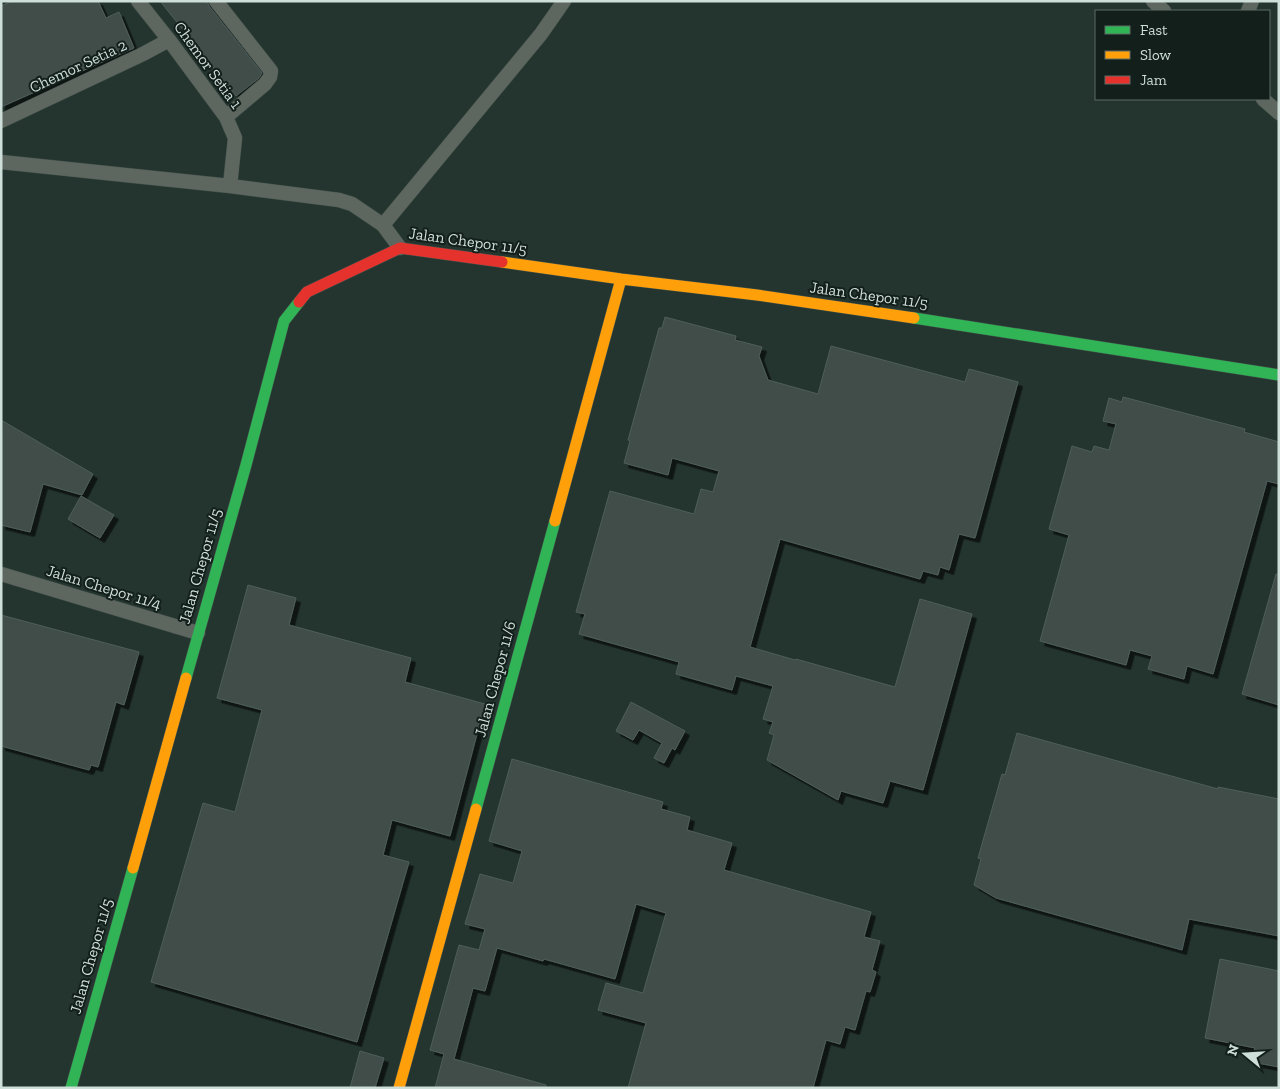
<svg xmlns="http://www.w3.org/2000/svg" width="1280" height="1089" viewBox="0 0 1280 1089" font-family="'Zilla Slab',serif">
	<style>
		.building { fill: #3f4d4a; stroke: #4f5e5b; filter: url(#shadow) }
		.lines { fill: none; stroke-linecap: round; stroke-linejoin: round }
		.street-casing { stroke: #44524d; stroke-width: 15 }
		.fast-casing { stroke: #44524d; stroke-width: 12 }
		.slow-casing { stroke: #44524d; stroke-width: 12 }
		.jam-casing { stroke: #44524d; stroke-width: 12 }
		.street { stroke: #5e675f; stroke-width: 14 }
		.fast { stroke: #30b455; stroke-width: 11 }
		.slow { stroke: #ff9f0a; stroke-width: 11 }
		.jam { stroke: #e5322d; stroke-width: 11 }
		.labels { text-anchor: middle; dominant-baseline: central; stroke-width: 4; stroke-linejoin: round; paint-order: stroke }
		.street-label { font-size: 16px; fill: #ceded8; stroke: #131f1b }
	</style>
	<defs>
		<filter id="shadow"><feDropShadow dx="4.5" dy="4.5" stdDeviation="0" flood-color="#0009"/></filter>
	</defs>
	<rect width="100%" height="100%" fill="#24352f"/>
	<path class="building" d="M12,1H98L106,18L119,12L134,48L1,107V6Z
		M160,1H207L209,6L262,73L259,78L236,96Z
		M665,317L736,336L735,340L762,347L759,356L768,380L818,394L831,346L965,382L969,369L1018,382L975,538L959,534L949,570L940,567L938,575L923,571L920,579L780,539L750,647L795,660L796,659L895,687L920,599L972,614L923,790L890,781L883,803L841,791L838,800L767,760L774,735L769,733L773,722L763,719L773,686L736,676L732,690L676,674L679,662L579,634L585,614L576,612L610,491L694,514L701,489L713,492L719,471L672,458L668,475L624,463L630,441L628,440L659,328H662Z
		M1123,397L1245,429L1244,432L1279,442V484L1267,481L1213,674L1187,666L1184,679L1148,669L1152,656L1130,650L1126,665L1040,641L1069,535L1049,529L1072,446L1092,452L1094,446L1109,450L1116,424L1103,421L1109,398L1122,402Z
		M1,420L93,474L82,495L43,484L30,532L1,525Z
		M81,496L114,515L100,538L68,519Z
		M1276,574H1279V705L1242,694Z
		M248,585L296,598L289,625L411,658L405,682L485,704L450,836L392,820L383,855L409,862L357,1042L151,982L203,803L235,812L262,710L217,698Z
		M1,615L139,652L124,705L116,702L98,767L91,765L89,770L1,746Z
		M631,702L685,731L675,750L672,748L664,763L654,758L662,743L639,730L633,740L616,731Z
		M1017,733L1218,789V787L1279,799V936L1189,919L1182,950L996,898L974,885L981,859L978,858L1002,774L1005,775Z
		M512,759L663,802L661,809L690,817L687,830L732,843L724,870L871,912L864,937L880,941L872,970L876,972L870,992L866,991L855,1030L845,1027L840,1044L826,1040L813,1088H628L646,1023L598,1010L606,983L643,993L666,913L636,904L615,979L544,959L543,961L497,948L485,991L473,988L454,1059L546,1085V1088H435L444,1054L430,1050L459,945L479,950L485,929L465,924L480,874L513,883L522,851L489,841Z
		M1220,959L1279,971V1067L1252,1062L1255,1048L1205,1038Z
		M360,1051L384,1058L375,1088H350Z"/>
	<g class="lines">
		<defs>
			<path id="street" d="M138,1L169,40L226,117L235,138L230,186
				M216,1L271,71L270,77L265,84L226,117
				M1153,1L1164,11
				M1248,11L1252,1
				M1263,99L1279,113
				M1,121L143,54L169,40
				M1,162L230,186L339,200L352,204L383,225L400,248
				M383,225L541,34L564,1
				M1,574L198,633"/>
			<path id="fast" d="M914,318L1279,375
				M186,678L246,465L284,321L299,302
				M476,809L555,521
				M71,1088L133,868"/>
			<path id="slow" d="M502,262L621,279L757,295L914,318
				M555,521L621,279
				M133,868L186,678
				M399,1088L476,809"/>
			<path id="jam" d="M299,302L307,292L400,248L502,262"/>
		</defs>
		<use href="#street" class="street-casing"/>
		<use href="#fast" class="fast-casing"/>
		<use href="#slow" class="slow-casing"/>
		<use href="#jam" class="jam-casing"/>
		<use href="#street" class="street"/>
		<use href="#fast" class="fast"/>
		<use href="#slow" class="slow"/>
		<use href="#jam" class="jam"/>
	</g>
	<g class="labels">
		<g class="street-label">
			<text transform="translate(208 65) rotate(54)">Chemor Setia 1</text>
			<text transform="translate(78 66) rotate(-25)">Chemor Setia 2</text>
			<text transform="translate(468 241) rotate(8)">Jalan Chepor 11/5</text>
			<text transform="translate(869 295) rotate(8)">Jalan Chepor 11/5</text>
			<text transform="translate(200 566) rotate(-74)">Jalan Chepor 11/5</text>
			<text transform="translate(104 587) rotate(17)">Jalan Chepor 11/4</text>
			<text transform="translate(495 679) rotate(-75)">Jalan Chepor 11/6</text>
			<text transform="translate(91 956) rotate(-74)">Jalan Chepor 11/5</text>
		</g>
	</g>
	<rect width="1280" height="1089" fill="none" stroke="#ceded8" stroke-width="5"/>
	<rect x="1095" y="10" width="175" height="90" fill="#131f1b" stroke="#5e6b67"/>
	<rect x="1105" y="26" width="25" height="8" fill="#30b455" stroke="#5e6b67"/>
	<text x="1140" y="35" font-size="15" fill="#ceded8">Fast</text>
	<rect x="1105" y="51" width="25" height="8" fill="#ff9f0a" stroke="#5e6b67"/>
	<text x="1140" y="60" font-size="15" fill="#ceded8">Slow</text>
	<rect x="1105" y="76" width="25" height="8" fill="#e5322d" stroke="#5e6b67"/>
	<text x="1140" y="85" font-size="15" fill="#ceded8">Jam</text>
	<g transform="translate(1245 1054) rotate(288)" stroke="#131f1b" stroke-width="4" paint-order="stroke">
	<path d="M0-4L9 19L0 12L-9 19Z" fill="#ceded8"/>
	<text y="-8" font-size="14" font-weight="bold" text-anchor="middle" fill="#ceded8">N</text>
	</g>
</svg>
